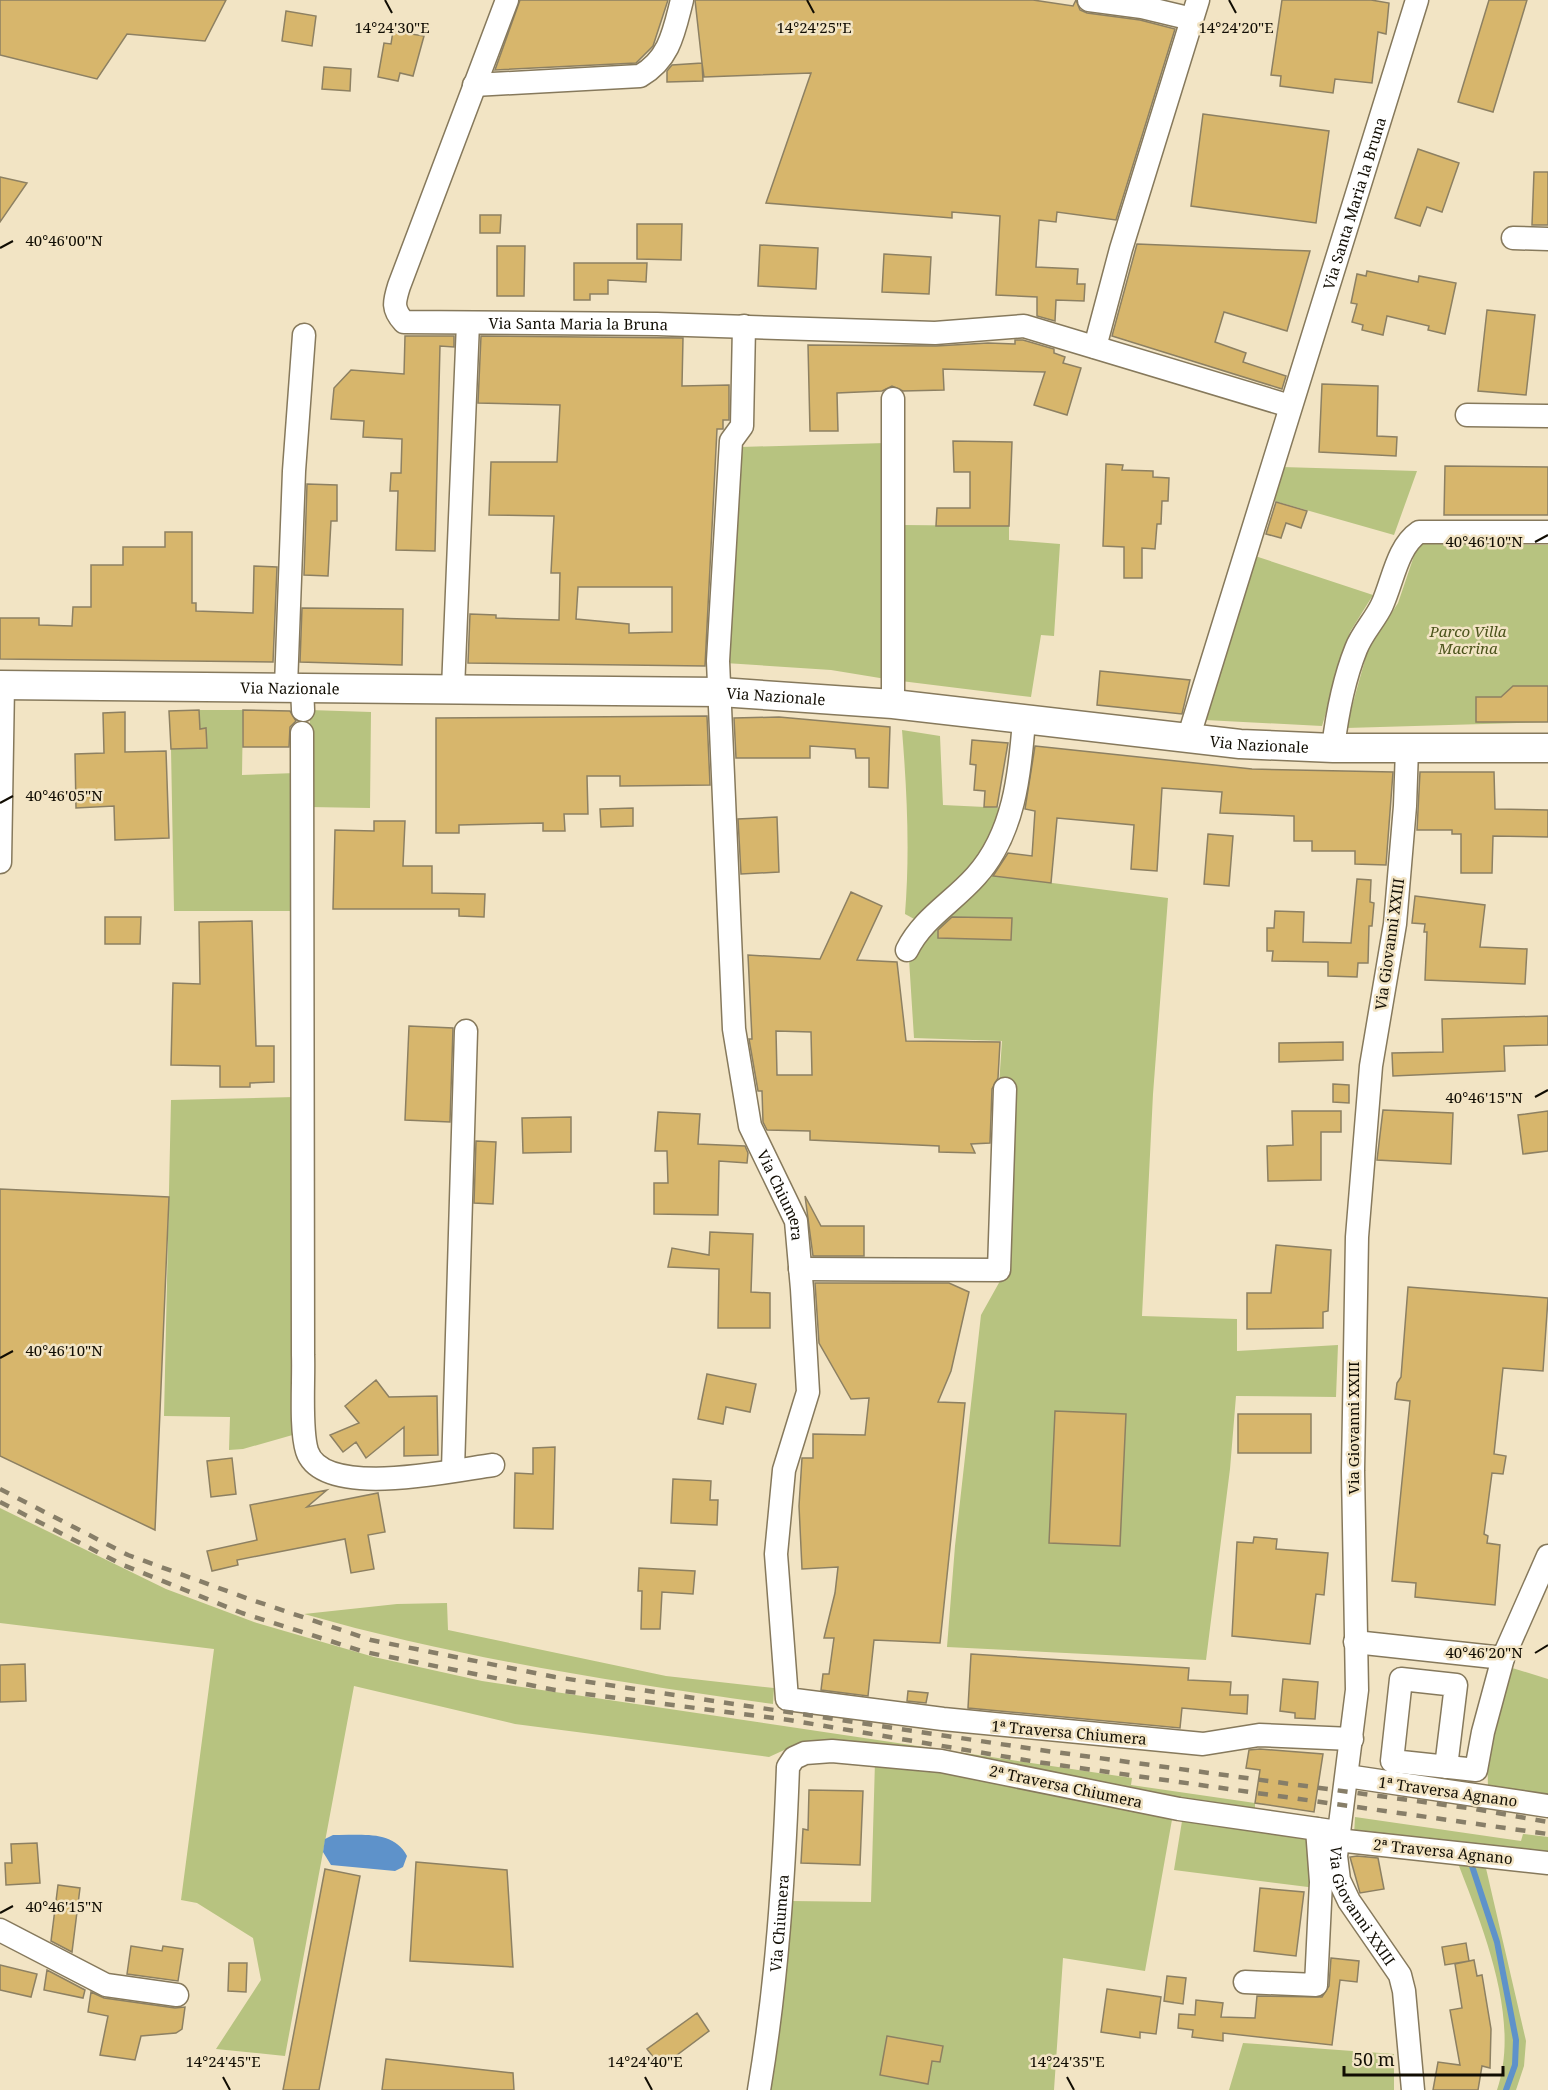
<svg xmlns="http://www.w3.org/2000/svg" width="1548" height="2090" viewBox="0 0 1548 2090" font-family="'Noto Serif',serif">
	<style>
		.green { fill: #b7c380 }
		.water { fill: #5e92ca }
		.lines { fill: none; stroke-linecap: round; stroke-linejoin: round }
		.stream { stroke: #5e92ca; stroke-width: 6 }
		.building { fill: #d7b66c; stroke: #8d8062; stroke-width: 1.5; fill-rule: evenodd }
		.minor-casing { stroke: #86795c; stroke-width: 25 }
		.major-casing { stroke: #86795c; stroke-width: 31 }
		.minor { stroke: #fff; stroke-width: 22 }
		.major { stroke: #fff; stroke-width: 28 }
		.rail { stroke: #877e68; stroke-width: 4.5; stroke-dasharray: 10 10; stroke-linecap: butt }
		.ticks { fill: none; stroke: #110d03; stroke-width: 2 }
		.labels { text-anchor: middle; dominant-baseline: central; stroke-width: 5; stroke-linejoin: round; paint-order: stroke }
		.street-label { font-size: 15px; fill: #110d03; stroke: #f2e4c4 }
		.park-label { font-size: 15px; font-style: italic; fill: #4b531b; stroke: #f2e4c4 }
		.ticks-label { font-size: 15px; text-anchor: middle; fill: #110d03; stroke: #f2e4c4; stroke-width: 5; stroke-linejoin: round; paint-order: stroke }
	</style>
	<rect width="100%" height="100%" fill="#f2e4c4"/>
	<path class="green" d="M886,443V679L831,670L725,663L741,447Z
		M1282,467L1417,471L1394,535L1271,500Z
		M903,525L1009,526V540L1060,544L1054,636L1041,635L1031,697L901,681Z
		M1423,544L1548,545V722L1346,728L1368,649L1398,603L1417,547Z
		M1255,556L1373,595L1350,632L1322,726L1205,720Z
		M199,710H243L242,775L296,773L299,911H174L171,749L207,747L206,729H200Z
		M310,710L371,712L370,808L309,807Z
		M902,730L940,736L943,805L1006,808L971,871L916,920L905,914C910,852 907,792 902,730Z
		M990,875L1168,898L1153,1094L1142,1316L1237,1319V1351L1338,1345L1336,1397L1236,1396L1230,1469L1206,1660L947,1647L955,1546L981,1315L1005,1272L999,1085L1002,1041L914,1038L909,959L929,925Z
		M295,1097L296,1434L243,1449L229,1450L230,1417L164,1416L171,1100Z
		M0,1508L166,1589L257,1623L374,1657L482,1681L1132,1778L1131,1785L1255,1803V1809L793,1746L769,1757L515,1724L354,1686L285,2056L216,2049L261,1980L253,1938L197,1903L181,1900L214,1649L0,1623Z
		M447,1603L448,1630L666,1676L774,1688L773,1704C615,1682 458,1658 304,1614L397,1604Z
		M1509,1667L1548,1679V1799L1488,1789L1487,1740Z
		M875,1761L948,1767L1173,1814L1145,1971L1063,1958L1054,2090H768L792,1901L871,1902Z
		M1183,1815L1312,1840L1316,1888L1174,1870Z
		M1355,1817L1521,1841L1523,1834L1548,1837V1855L1354,1835Z
		M1457,1861L1485,1864L1526,2041L1524,2066L1516,2090H1497C1521,2019 1483,1928 1457,1861Z
		M1243,2043L1394,2054V2090H1229Z"/>
	<path class="water" d="M333,1835C359,1836 393,1829 407,1856L403,1867L395,1871L331,1865L323,1852L325,1839Z"/>
	<g class="lines">
		<path class="stream" d="M1472,1866L1497,1942L1516,2040L1515,2065L1506,2090"/>
	</g>
	<path class="building" d="M0,0H226L205,41L127,34L97,79L0,55Z
		M520,0H668L653,46L636,63L495,70Z
		M695,0H1033L1073,6L1076,0L1080,10L1087,13L1140,20L1175,29L1116,220L1057,212L1056,222L1039,220L1036,267L1078,269L1077,284H1085L1084,301L1056,300L1055,321L1037,316V297L996,295L1000,216L952,212V218L766,203L811,73L704,77L702,63L703,81L667,82V71L672,65L702,63Z
		M1282,0H1371L1389,3L1386,34L1378,32L1372,83L1335,79L1333,93L1280,86L1281,76L1271,75Z
		M1489,0H1527L1493,112L1458,102Z
		M286,11L316,16L312,46L282,41Z
		M393,31L424,36L413,76L400,73L398,81L378,77L384,43L391,44Z
		M324,67L351,69L350,91L322,89Z
		M1203,114L1329,131L1316,223L1191,206Z
		M1418,149L1459,163L1442,212L1427,207L1420,226L1395,218Z
		M1534,172H1548V225H1532Z
		M0,177L27,183L0,222Z
		M480,215H501L500,233H480Z
		M637,224H682L681,260L637,259Z
		M1137,244L1310,251L1287,331L1224,312L1215,342L1246,353L1243,362L1286,376L1282,389L1112,336Z
		M760,245L818,248L816,289L758,286Z
		M497,246H525L524,296H497Z
		M884,254L931,257L929,294L882,292Z
		M574,263H647L646,282L608,280V294H590V300H574Z
		M1367,271L1418,282L1419,276L1456,283L1445,334L1428,330L1429,326L1387,316L1383,335L1362,330L1363,325L1352,322L1357,304L1351,303L1357,274L1366,276Z
		M1487,310L1535,315L1526,395L1478,391Z
		M405,336H454V347L440,346L435,551L396,550L398,491H390L391,473H401L402,439L363,437L364,421L331,419L334,388L351,370L404,374Z
		M481,336L683,338L682,386L729,385V420H723V429H717L705,666L468,663L470,614L496,615V618L559,620L560,573H551L554,516L489,515L491,462H557L560,405L478,403ZM578,587H672V632L629,633V624L576,619Z
		M1015,340H1023L1054,349V353L1065,357L1063,363L1081,368L1067,415L1034,405L1045,372L943,369L944,390L903,391L892,386L882,391L837,393L838,431H810L808,345L936,346L988,343L1015,344Z
		M1322,384L1378,386L1377,436L1397,437L1396,456L1319,452Z
		M953,441L1012,442L1009,526H936L937,508H970V472H954Z
		M1106,464L1123,465L1122,470L1153,471V477L1169,478L1168,501H1162L1161,524H1157L1155,549L1142,548V578H1124V547L1103,546Z
		M1445,466L1548,467V515H1444Z
		M307,484L337,485V521H331L328,576L304,575Z
		M1276,502L1307,511L1301,528L1286,523L1281,538L1266,534Z
		M165,532H192V603H196V611L253,613L254,566L277,567L273,662L0,659V618H39V625L72,626L73,607H91V565H123V547H165Z
		M302,608L403,609L402,665L300,662Z
		M1100,671L1190,680L1182,714L1097,705Z
		M1513,686H1548V722H1476V697H1501Z
		M199,710L200,729L206,728L207,748L171,749L169,711Z
		M243,710L290,711L296,721L290,727L289,747H243Z
		M125,712V752L166,751L169,838L115,840L114,806L76,808L75,754L104,753L103,713Z
		M707,716L710,785L620,786V776H587L588,814H564L565,831H543V823L459,825V833H436V718Z
		M779,717L890,727L888,788L869,787V758H856L855,749L810,746V758H736L734,718Z
		M972,740L1008,743L997,807H984L985,791L974,790L976,765L970,764Z
		M1035,746L1252,769L1393,772L1386,865L1355,864V851H1312V841H1294V816L1220,813L1222,792L1162,788L1157,871L1131,869L1134,825L1057,818L1051,883L993,876L1008,853L1032,856L1035,811L1025,809Z
		M1420,772H1494L1495,809L1548,810V837L1493,836L1492,873H1461V834H1452V830H1417Z
		M633,808V826L601,827L600,809Z
		M777,817L779,872L741,874L738,819Z
		M374,821H405L403,866H432V893L485,894L484,917L459,916V909H333L335,830L374,831Z
		M1208,834L1233,836L1229,886L1204,884Z
		M1357,879L1371,880L1370,902L1374,903L1372,926H1369L1368,963H1358L1357,977L1328,976V962L1272,961L1273,951H1267V928H1274L1275,911L1304,912L1303,942L1351,943Z
		M851,892L882,906L857,960L897,962L906,1041L1000,1042L998,1078L992,1089L990,1143L971,1144L975,1153L939,1152V1146L810,1140V1131L767,1130L763,1122L762,1091H758L749,1039H752L748,955L820,959ZM776,1031L811,1032L812,1075H777Z
		M1415,896L1485,905L1480,947L1527,949L1525,984L1425,980L1427,932H1424L1425,924L1412,923Z
		M105,917H141L140,944H105Z
		M952,917L1012,918L1011,940L938,938V930Z
		M252,921L256,1046H274V1082L250,1083V1087H220V1066L171,1065L173,983L200,984L199,922Z
		M1548,1016V1045L1504,1046L1505,1071L1393,1076L1392,1053L1443,1052L1442,1019Z
		M409,1026L453,1028L450,1122L405,1120Z
		M1343,1042V1060L1279,1062V1043Z
		M1333,1084L1349,1085V1103L1333,1102Z
		M1383,1110L1453,1113L1451,1164L1377,1160Z
		M1292,1111H1341V1132H1321V1180L1268,1181L1267,1146L1293,1145Z
		M1548,1111V1151L1523,1154L1518,1115Z
		M658,1112L700,1114L698,1144L745,1146L748,1153L747,1163L719,1161L718,1215L654,1214V1183H668L667,1151H655Z
		M571,1117V1152L523,1153L522,1118Z
		M476,1141L496,1142L493,1204L474,1203Z
		M0,1189L169,1197L155,1530L0,1456Z
		M805,1196L821,1226H864V1256H813Z
		M710,1232L753,1234L751,1292L770,1293V1328H718L719,1269L668,1267L672,1248L709,1255Z
		M1276,1245L1331,1250L1328,1311L1323,1312V1328L1247,1329V1293H1271Z
		M815,1283H949L969,1292L951,1371L938,1402L965,1403L940,1643L874,1640L868,1696L821,1690L823,1674H829L834,1638H824L835,1593L838,1567L802,1569L799,1506L802,1458H813V1434L865,1435L869,1398L851,1399L819,1343Z
		M1408,1287L1548,1298L1543,1371L1503,1368L1494,1454L1506,1456L1503,1474L1492,1473L1484,1534L1488,1536L1487,1543L1500,1545L1495,1605L1415,1597L1416,1583L1392,1581L1410,1401L1395,1399L1397,1383L1401,1377Z
		M707,1374L756,1384L750,1412L726,1407L723,1424L698,1419Z
		M376,1380L389,1397L437,1396L438,1455L404,1456V1427L366,1458L356,1442L343,1452L330,1435L359,1423L345,1406Z
		M1055,1411L1126,1414L1120,1546L1049,1543Z
		M1238,1414H1311V1453H1238Z
		M555,1447L553,1529L514,1528L515,1473L533,1474V1448Z
		M232,1458L236,1494L211,1497L207,1461Z
		M673,1479L711,1481L710,1500H718L717,1525L671,1523Z
		M327,1490L307,1507L378,1493L385,1532L368,1535L374,1569L351,1573L345,1539L237,1560L238,1565L212,1571L207,1551L257,1540L250,1505Z
		M1254,1537L1277,1539L1276,1549L1328,1553L1324,1595L1316,1594L1310,1644L1232,1636L1237,1542L1253,1543Z
		M639,1568L695,1571L693,1594L662,1592L660,1629H641L642,1591H638Z
		M971,1654L1189,1668L1188,1680L1231,1682L1230,1695H1248L1247,1714L1182,1708L1180,1728L968,1708Z
		M25,1664L26,1701L0,1702V1665Z
		M1283,1679L1318,1682L1315,1719L1295,1718V1713L1280,1711Z
		M908,1691L928,1693L926,1703L907,1701Z
		M1260,1749L1323,1754L1314,1812L1255,1803L1260,1770L1246,1768L1249,1750Z
		M809,1790L863,1791L860,1865L801,1863L803,1829L808,1830Z
		M37,1843L40,1883L6,1885L5,1863H12L11,1844Z
		M1357,1856L1378,1858L1384,1889L1360,1893L1350,1857Z
		M416,1862L507,1870L513,1967L410,1961Z
		M325,1869L360,1876L319,2090H283Z
		M58,1885L80,1888L72,1952L51,1941Z
		M1260,1888L1304,1892L1296,1956L1254,1951Z
		M1466,1943L1469,1961L1445,1965L1442,1947Z
		M131,1946L162,1951L163,1946L183,1949L178,1981L127,1974Z
		M1331,1958L1359,1961L1357,1982L1340,1980L1332,2045L1223,2033V2041L1192,2037L1193,2030L1178,2028L1179,2014L1195,2015L1196,2000L1223,2003L1221,2017L1255,2018L1257,1996L1322,1997L1329,1986Z
		M1474,1960L1477,1976L1482,1975L1491,2029L1490,2068L1482,2066L1478,2090H1433L1438,2062L1460,2065L1450,2010L1462,2008L1455,1964Z
		M229,1963H247L246,1992L228,1991Z
		M0,1965L37,1974L31,1997L0,1990Z
		M47,1970L85,1990L83,1998L44,1990Z
		M1167,1976L1186,1978L1183,2004L1164,2001Z
		M1107,1989L1161,1997L1156,2034L1140,2032V2038L1101,2032Z
		M91,1992L104,1998L175,2008L185,2007L182,2029L176,2033L141,2036L135,2060L100,2055L108,2016L88,2012Z
		M697,2013L709,2031L661,2067L647,2049Z
		M887,2036L943,2046L940,2062L932,2061L928,2084L880,2075Z
		M386,2059L513,2073L514,2090H382Z"/>
	<g class="lines">
		<defs>
			<g id="minor">
				<path id="s1" d="M507,0L399,286C394,302 392,309 404,322L657,324L935,333L1024,326L1290,406"/>
				<path d="M1089,0L1142,7L1192,19"/>
				<path d="M474,85L640,76C670,59 674,31 682,0"/>
				<path d="M1513,238L1548,239"/>
				<path id="s2" d="M744,326L742,426L731,441L718,661L734,1029L750,1126L796,1221L802,1289L808,1392L784,1470L776,1554L787,1699L943,1719L1203,1744L1259,1735L1352,1739"/>
				<path d="M1095,347L1121,249L1198,0"/>
				<path d="M1467,415L1548,416"/>
				<path d="M286,686L294,471L304,335"/>
				<path d="M302,687L303,710"/>
				<path d="M453,689L468,323"/>
				<path d="M893,704V399"/>
				<path d="M302,733L303,1355C304,1380 300,1429 307,1451C323,1500 455,1470 493,1465"/>
				<path id="s3" d="M1188,739L1417,0"/>
				<path d="M1333,748C1337,715 1344,679 1356,649C1362,633 1375,620 1382,605C1393,581 1397,547 1419,532H1548"/>
				<path id="s4" d="M1407,749L1405,806L1395,924L1371,1066L1357,1237L1353,1471L1357,1690L1336,1856L1339,1880L1349,1901L1400,1975L1404,1991L1413,2090"/>
				<path d="M0,862L3,685"/>
				<path d="M907,950C923,918 952,903 976,876C1014,834 1020,774 1024,720"/>
				<path d="M800,1269L999,1270L1005,1089"/>
				<path d="M453,1470L466,1031"/>
				<path d="M1355,1642L1503,1658L1548,1556"/>
				<path d="M1446,1767L1456,1685L1401,1679L1392,1761L1476,1770L1483,1732L1503,1658"/>
				<path d="M1347,1776L1548,1806"/>
				<path d="M1337,1840L1548,1863"/>
				<path d="M0,1930L106,1985L177,1995"/>
				<path d="M1245,1982L1316,1985L1321,1882L1317,1829"/>
				<path id="s5" d="M759,2090C777,1983 784,1876 788,1767L794,1758L805,1753L832,1751L941,1761L1179,1809L1338,1832"/>
			</g>
			<g id="major">
				<path id="s6" d="M0,685L720,692L893,704L1240,744L1333,748H1548"/>
			</g>
		</defs>
		<use href="#minor" class="minor-casing"/>
		<use href="#major" class="major-casing"/>
		<use href="#minor" class="minor"/>
		<use href="#major" class="major"/>
		<path class="rail" d="M0,1489L128,1555L249,1599L371,1640L555,1677L1040,1750L1475,1809L1548,1822
			M0,1502L123,1565L242,1613L365,1652L555,1690L789,1720L1037,1762L1548,1834"/>
	</g>
	<path class="ticks" d="M385,0L392,13M807,0L814,13M1229,0L1236,13M0,248L13,241M1535,542L1548,535M0,803L13,796M1535,1097L1548,1090M0,1358L13,1351M1535,1653L1548,1645M0,1913L13,1906M223,2077L230,2090M645,2077L652,2090M1067,2077L1074,2090"/>
	<g class="labels">
		<g class="street-label">
			<text stroke="none"><textPath href="#s3" startOffset="561">Via Santa Maria la Bruna</textPath></text>
			<text stroke="none"><textPath href="#s1" startOffset="519">Via Santa Maria la Bruna</textPath></text>
			<text stroke="none"><textPath href="#s6" startOffset="290">Via Nazionale</textPath></text>
			<text stroke="none"><textPath href="#s6" startOffset="776">Via Nazionale</textPath></text>
			<text stroke="none"><textPath href="#s6" startOffset="1262">Via Nazionale</textPath></text>
			<text transform="translate(1389 944) rotate(-82)">Via Giovanni XXIII</text>
			<text stroke="none"><textPath href="#s2" startOffset="882">Via Chiumera</textPath></text>
			<text transform="translate(1353 1428) rotate(-90)">Via Giovanni XXIII</text>
			<text transform="translate(1069 1732) rotate(5)">1ª Traversa Chiumera</text>
			<text transform="translate(1066 1786) rotate(12)">2ª Traversa Chiumera</text>
			<text transform="translate(1448 1791) rotate(8)">1ª Traversa Agnano</text>
			<text transform="translate(1443 1851) rotate(6)">2ª Traversa Agnano</text>
			<text stroke="none"><textPath href="#s4" startOffset="1168">Via Giovanni XXIII</textPath></text>
			<text stroke="none"><textPath href="#s5" startOffset="168">Via Chiumera</textPath></text>
		</g>
		<g class="park-label">
			<text x="1468" y="631">Parco Villa<tspan x="1468" dy="17">Macrina</tspan></text>
		</g>
	</g>
	<g class="ticks-label">
		<text x="392" y="33">14°24'30"E</text>
		<text x="1236" y="33">14°24'20"E</text>
		<text x="814" y="33">14°24'25"E</text>
		<text x="64" y="246">40°46'00"N</text>
		<text x="1484" y="547">40°46'10"N</text>
		<text x="64" y="801">40°46'05"N</text>
		<text x="1484" y="1103">40°46'15"N</text>
		<text x="64" y="1356">40°46'10"N</text>
		<text x="1484" y="1658">40°46'20"N</text>
		<text x="64" y="1912">40°46'15"N</text>
		<text x="223" y="2067">14°24'45"E</text>
		<text x="645" y="2067">14°24'40"E</text>
		<text x="1067" y="2067">14°24'35"E</text>
	</g>
	<path d="M1344 2066v9h159v-9" fill="none" stroke="#110d03" stroke-width="3"/>
	<text x="1353" y="2066" font-size="18" fill="#110d03" stroke="#f2e4c4" stroke-width="4.5" paint-order="stroke">50 m</text>
</svg>
